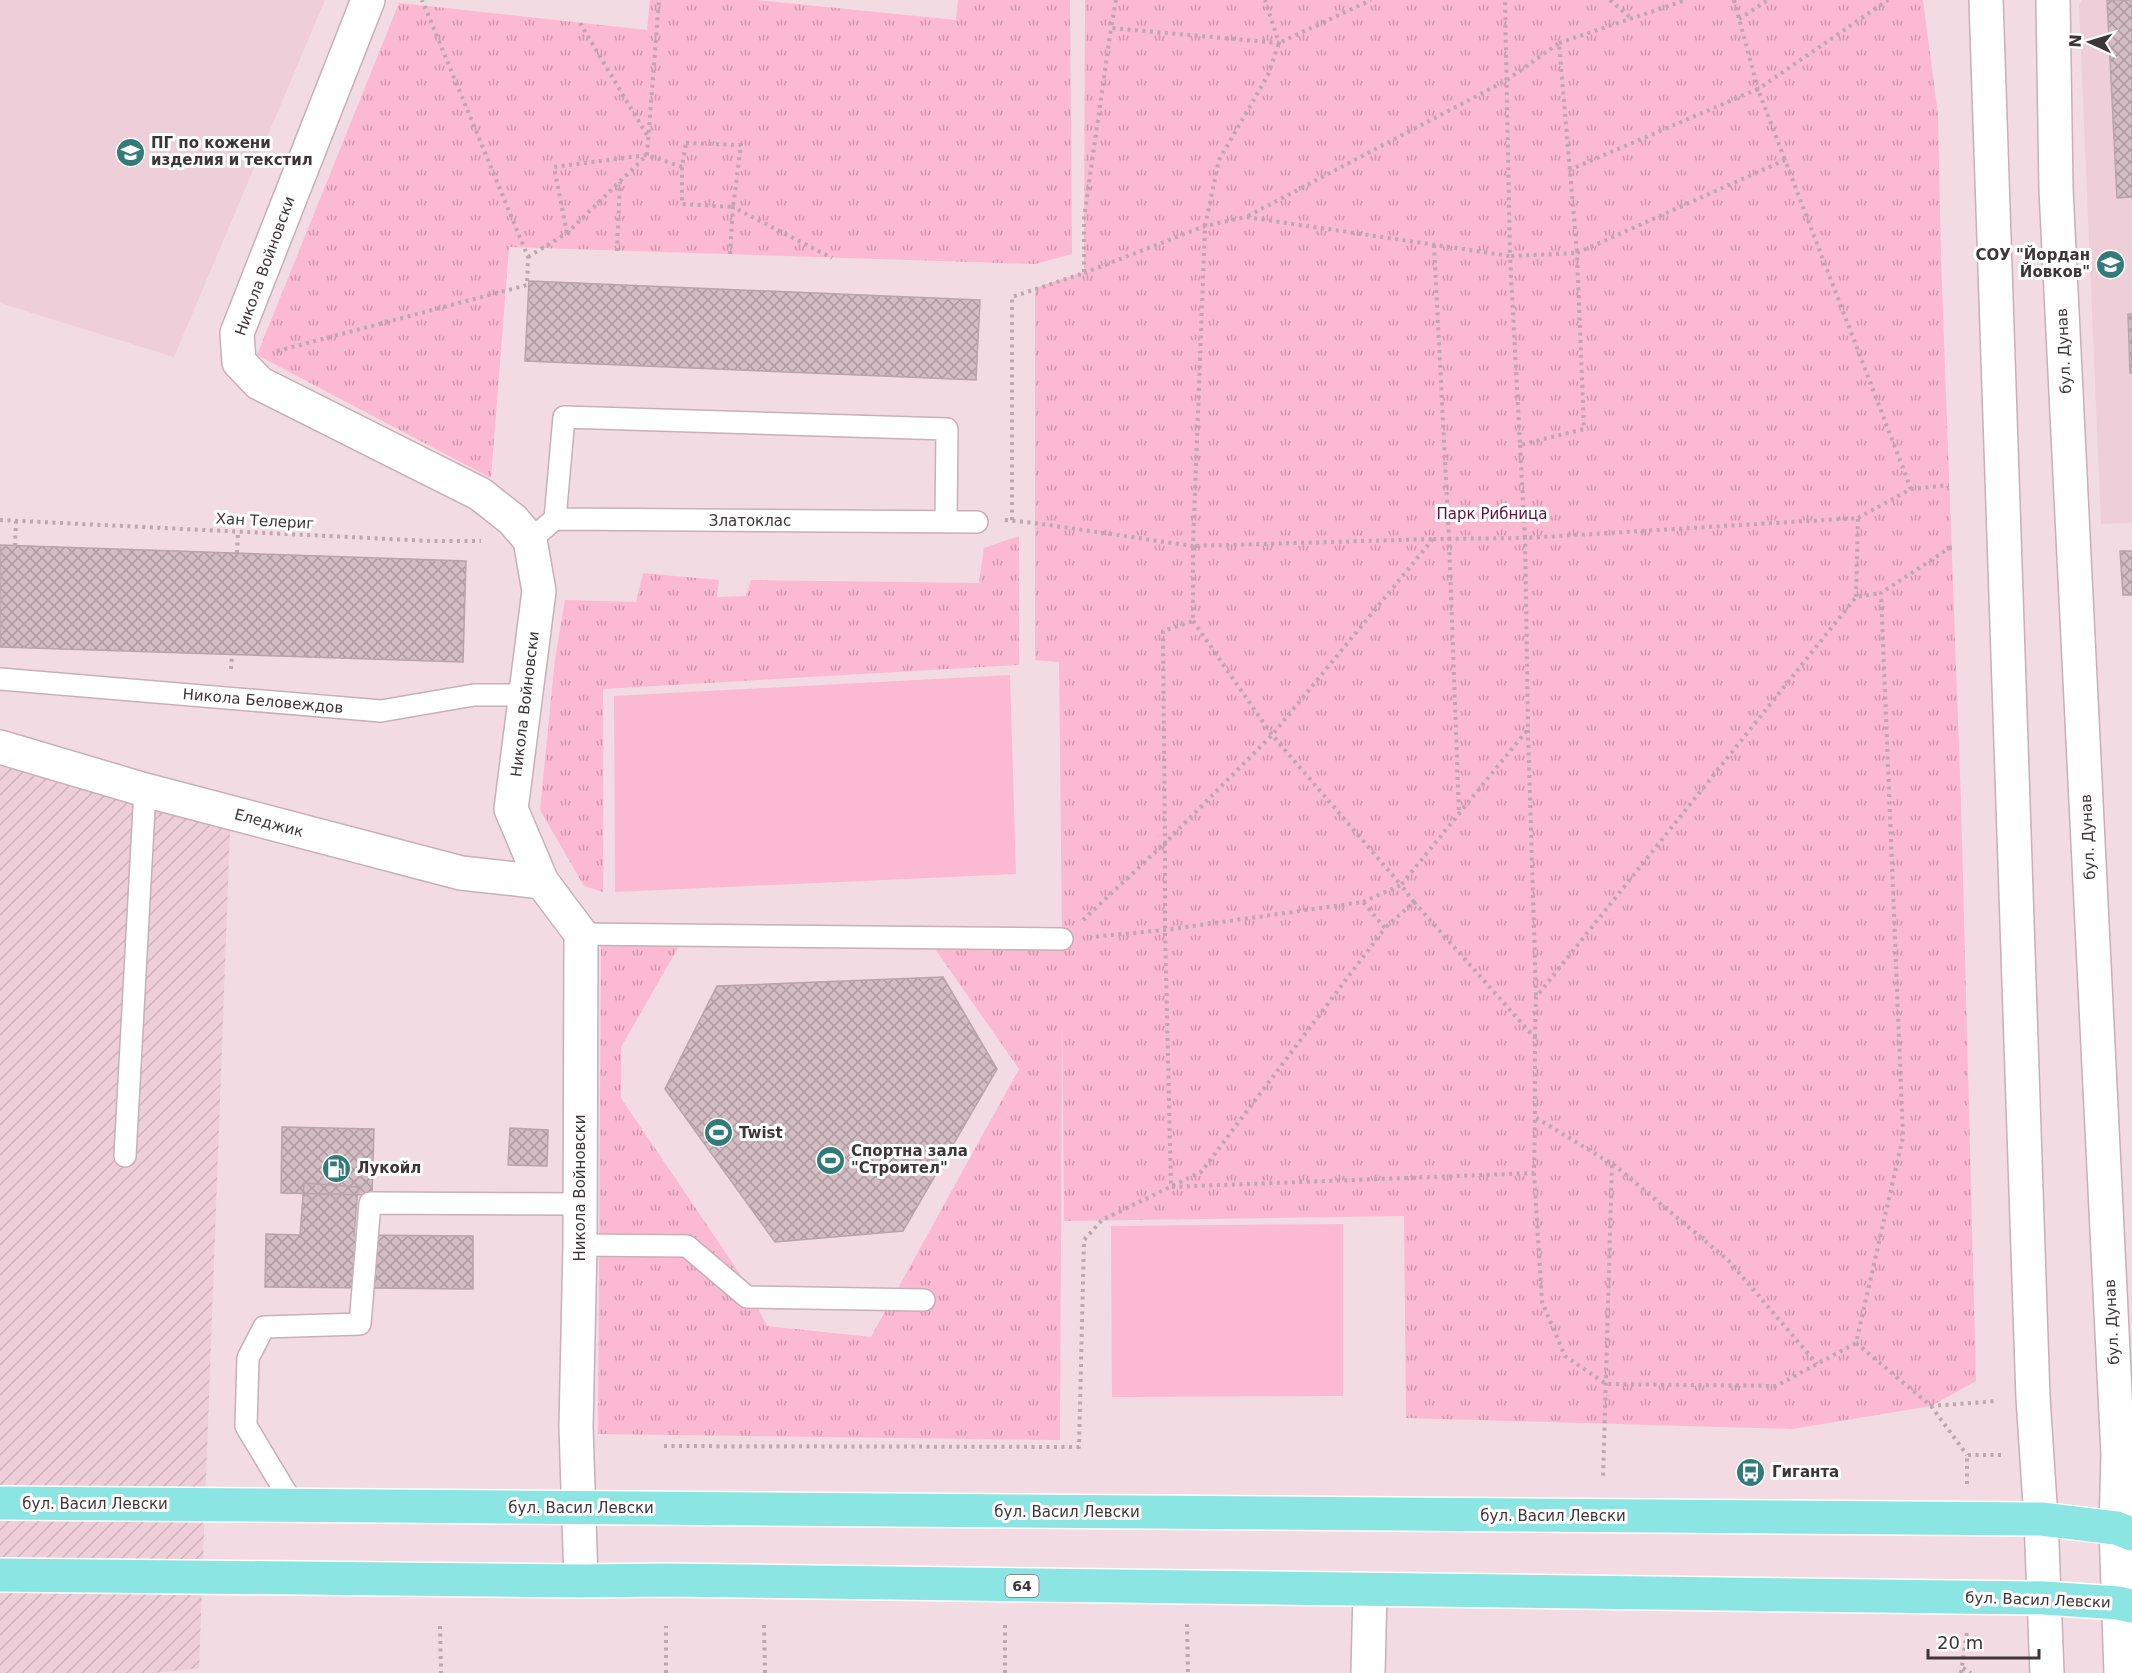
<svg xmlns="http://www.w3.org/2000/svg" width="2132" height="1673" viewBox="0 0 2132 1673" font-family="'DejaVu Sans',sans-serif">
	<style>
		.built { fill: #eeced9 }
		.industrial { fill: url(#industrial-furrows) }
		.grass { fill: #fbb9d2 }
		.park { fill: url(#park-tufts) }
		.building { fill: url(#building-cross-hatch); stroke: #baa4ac; stroke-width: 1.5 }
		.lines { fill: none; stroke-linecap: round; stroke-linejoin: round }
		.lane-casing { stroke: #c7b0b8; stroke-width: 24 }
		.street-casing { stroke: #c7b0b8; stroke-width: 36 }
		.secondary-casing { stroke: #c7b0b8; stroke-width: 36 }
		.primary-casing { stroke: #fff; stroke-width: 36 }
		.path { stroke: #bca8af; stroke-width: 4; stroke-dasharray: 3 4.5; stroke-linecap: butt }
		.lane { stroke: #fff; stroke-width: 21 }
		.street { stroke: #fff; stroke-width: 33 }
		.secondary { stroke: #fff; stroke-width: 33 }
		.primary { stroke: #8be5e2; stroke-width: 33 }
		.labels { text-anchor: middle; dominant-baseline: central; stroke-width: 6; stroke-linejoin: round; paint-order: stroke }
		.shield { fill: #fff; stroke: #787274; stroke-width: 1.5 }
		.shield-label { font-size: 14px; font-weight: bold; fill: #3e3538 }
		.poi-label { font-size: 15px; font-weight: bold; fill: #3e3538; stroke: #fff; text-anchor: start }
		.street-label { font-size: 15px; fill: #3e3538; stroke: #fff }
		.park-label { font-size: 15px; fill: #640e3c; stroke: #fff }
	</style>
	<defs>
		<pattern id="industrial-furrows" width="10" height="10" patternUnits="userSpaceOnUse" patternTransform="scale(1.5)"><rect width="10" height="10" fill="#eeced9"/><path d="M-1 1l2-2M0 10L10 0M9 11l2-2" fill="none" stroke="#cdb2bb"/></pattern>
		<pattern id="park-tufts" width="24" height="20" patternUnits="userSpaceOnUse" patternTransform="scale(1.5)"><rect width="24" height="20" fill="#fbb9d2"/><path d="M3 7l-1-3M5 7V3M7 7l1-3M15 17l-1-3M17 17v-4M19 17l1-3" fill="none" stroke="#cd97ab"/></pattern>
		<pattern id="building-cross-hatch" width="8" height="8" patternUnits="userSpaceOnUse" patternTransform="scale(1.5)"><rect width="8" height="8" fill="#d3bcc4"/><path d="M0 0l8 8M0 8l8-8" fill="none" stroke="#ad9aa0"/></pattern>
	</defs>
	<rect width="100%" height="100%" fill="#f3dbe3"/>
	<path class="built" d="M0,0H325L174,357L0,303Z
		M2082,0H2132V523L2101,524L2079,5Z"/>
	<path class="industrial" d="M0,764L230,830L199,1668L155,1673H0Z"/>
	<path class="grass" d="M1010,675L1016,874L615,892L614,696Z
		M1343,1224V1396L1112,1397L1111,1226Z"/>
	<path class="park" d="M650,0H757L956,20L958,0H1070L1072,254L1035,264L509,247L491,478L257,355L399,3L647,30Z
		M1085,0H1923L1938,115L1941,259L1961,802L1976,1381L1931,1406L1792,1429L1406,1418L1404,1216L1064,1221L1062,1018L1060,1440L598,1434L601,938L682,941L621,1047V1098L740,1274L767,1326L871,1337L1019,1069L935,949L1062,939L1059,662L1035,660V288L1084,272Z
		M1019,536V665L603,689V892L584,886L540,810L555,659L565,600L636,602L643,573L719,580L717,597L746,596L751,580L979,583L984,548Z"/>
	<path class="building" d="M2107,0H2132V197L2117,198Z
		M529,281L980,300L976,380L525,361Z
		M2128,314H2132V373H2130Z
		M0,545L466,561L463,662L0,647Z
		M2120,551H2132V595H2123Z
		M943,977L997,1069L903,1231L775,1242L665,1089L717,986Z
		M282,1127L374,1129L372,1195L281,1193Z
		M510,1128L548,1130L547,1166L508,1165Z
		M304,1183L358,1187L354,1235L473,1236V1289L265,1287L266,1234L300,1235Z"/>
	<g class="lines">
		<defs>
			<path id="lane" d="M555,519L564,417L947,429L946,522
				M530,540L555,519L977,522
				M0,679L381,711L474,695H526
				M581,934L1062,939
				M125,1156L145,790
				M580,1245L687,1246L747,1297L924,1300
				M294,1506L246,1426L248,1358L264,1327L360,1324L370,1203L580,1204"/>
			<path id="street" d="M368,0L237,333L239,362L259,383L480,494L513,520L530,540L539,591L511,809L542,882L581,934L580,1245L576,1427L581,1581
				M0,747L145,790L461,873L542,882
				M1368,1673L1370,1591"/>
			<path id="secondary" d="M1986,0L2033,1398L2041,1519L2047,1673
				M2053,0L2056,189L2118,1454L2116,1528L2121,1673"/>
			<path id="primary" d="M0,1503L2041,1519L2116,1528L2132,1534
				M0,1575L581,1581L665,1580L1952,1597L2044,1598L2118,1603L2132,1606"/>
		</defs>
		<use href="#lane" class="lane-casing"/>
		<use href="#street" class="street-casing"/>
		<use href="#secondary" class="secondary-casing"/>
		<use href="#primary" class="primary-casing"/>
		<path class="path" d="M1116,0L1111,28L1279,43L1265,0
			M1610,0L1632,19
			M1734,0L1758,89L1888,0
			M1739,19L1768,0
			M580,23L648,137
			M1559,43L1686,0
			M686,143L741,145L733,207L682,204V167Z
			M1569,170L1758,89L1785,160
			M1248,216L1507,80L1559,43L1577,253L1510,256L1505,0
			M567,233L554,167L647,155L682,167
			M1434,245L1449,539L1459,814
			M617,251L620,182
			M730,254L733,207L832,258
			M528,257L567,233L647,155L659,0
			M1084,273L1205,226L1246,217L1510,256L1520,445L1584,429L1577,253L1785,160L1911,489
			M277,351L527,285L528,257L422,0
			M1520,445L1525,538L1858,518L1856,597
			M1858,518L1911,489L1949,485
			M0,520L430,541H481
			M1005,520L1035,523L1193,546L1205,226L1219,160L1268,75L1279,43L1371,0
			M1012,520V297L1084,273V218L1111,28
			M1433,539L1272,735L1165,843L1163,631L1193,621V546Z
			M15,546L16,521
			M237,553L238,532
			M1193,621L1272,735L1401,885L1528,729L1525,538L1433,539
			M231,669L232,654
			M1528,730L1536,996
			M1165,843V930L1171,1187L1534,1173L1535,1117
			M1363,902L1401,885L1414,902L1385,928
			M1414,902L1535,1038V1117L1612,1164L1603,1480
			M1083,920L1165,843
			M1535,1037L1536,997L1856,597L1881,593
			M1613,1164L1729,1261L1817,1364
			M1534,1173L1542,1302L1565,1356L1606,1384L1776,1386L1856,1343L1903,1137L1881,593L1951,547
			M1856,1343L1931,1406L1998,1401
			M1931,1406L1967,1455
			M664,1446L1079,1447L1084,1240L1102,1220L1201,1172L1385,928L1363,902L1165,930L1090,937
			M1967,1484V1455H2002
			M1187,1624L1188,1673
			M764,1625L765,1673
			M440,1626L441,1673
			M1963,1668L1971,1673
			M666,1673V1626
			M1005,1673V1624
			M1961,1673L1967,1632"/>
		<use href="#lane" class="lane"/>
		<use href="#street" class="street"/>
		<use href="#secondary" class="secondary"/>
		<use href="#primary" class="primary"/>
	</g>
	<defs>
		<symbol id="school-disc" viewBox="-11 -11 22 22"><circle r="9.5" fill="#327b78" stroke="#fff"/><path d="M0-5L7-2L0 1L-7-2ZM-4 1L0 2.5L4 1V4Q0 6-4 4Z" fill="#fff"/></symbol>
		<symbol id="stadium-disc" viewBox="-11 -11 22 22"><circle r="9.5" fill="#327b78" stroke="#fff"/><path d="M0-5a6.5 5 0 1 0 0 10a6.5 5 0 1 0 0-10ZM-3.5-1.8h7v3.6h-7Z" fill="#fff"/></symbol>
		<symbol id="fuel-disc" viewBox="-11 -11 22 22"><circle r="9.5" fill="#327b78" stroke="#fff"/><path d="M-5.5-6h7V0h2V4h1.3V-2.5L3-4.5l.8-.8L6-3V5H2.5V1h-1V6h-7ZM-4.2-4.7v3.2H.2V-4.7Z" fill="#fff"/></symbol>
		<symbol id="bus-disc" viewBox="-11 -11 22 22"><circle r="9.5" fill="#327b78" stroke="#fff"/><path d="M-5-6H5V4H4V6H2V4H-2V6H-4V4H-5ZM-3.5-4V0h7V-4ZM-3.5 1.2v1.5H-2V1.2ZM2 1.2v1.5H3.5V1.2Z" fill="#fff"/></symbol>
	</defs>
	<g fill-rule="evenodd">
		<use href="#school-disc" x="114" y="136" width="33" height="33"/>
		<use href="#school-disc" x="2094" y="248" width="33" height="33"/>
		<use href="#stadium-disc" x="702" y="1116" width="33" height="33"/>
		<use href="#stadium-disc" x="814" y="1144" width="33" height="33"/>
		<use href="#fuel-disc" x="320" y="1152" width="33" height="33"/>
		<use href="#bus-disc" x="1734" y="1456" width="33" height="33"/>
	</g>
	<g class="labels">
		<rect class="shield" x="1005.5" y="1575" width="33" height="22" rx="4.5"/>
		<g class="shield-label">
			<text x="1022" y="1586">64</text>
		</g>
		<g class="poi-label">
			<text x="151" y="143">ПГ по кожени<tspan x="151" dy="17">изделия и текстил</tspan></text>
			<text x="2090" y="255" text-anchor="end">СОУ "Йордан<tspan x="2090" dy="17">Йовков"</tspan></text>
			<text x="739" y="1133">Twist</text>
			<text x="851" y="1151">Спортна зала<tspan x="851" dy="17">"Строител"</tspan></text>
			<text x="357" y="1168">Лукойл</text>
			<text x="1772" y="1472">Гиганта</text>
		</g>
		<g class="street-label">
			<text transform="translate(265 266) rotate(-70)">Никола Войновски</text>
			<text transform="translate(2064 351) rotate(-93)">бул. Дунав</text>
			<text transform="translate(265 521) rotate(3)">Хан Телериг</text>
			<text x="750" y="521">Златоклас</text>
			<text transform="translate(263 701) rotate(5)">Никола Беловеждов</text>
			<text transform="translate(525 704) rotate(-83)">Никола Войновски</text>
			<text transform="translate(269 823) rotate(15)">Еледжик</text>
			<text transform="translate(2088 837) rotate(-93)">бул. Дунав</text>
			<text transform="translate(580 1188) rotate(-90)">Никола Войновски</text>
			<text transform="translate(2112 1322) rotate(-93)">бул. Дунав</text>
			<text x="95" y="1504">бул. Васил Левски</text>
			<text x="581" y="1508">бул. Васил Левски</text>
			<text x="1067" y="1512">бул. Васил Левски</text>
			<text x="1553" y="1516">бул. Васил Левски</text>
			<text transform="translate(2038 1600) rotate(2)">бул. Васил Левски</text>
		</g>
		<g class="park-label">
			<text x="1492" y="514">Парк Рибница</text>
		</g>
	</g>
	<g transform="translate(2090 42) rotate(274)" stroke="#ffffff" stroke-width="4.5" paint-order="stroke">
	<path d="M0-4.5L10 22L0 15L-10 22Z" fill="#3e3538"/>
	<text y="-9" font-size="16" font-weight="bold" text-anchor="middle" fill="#3e3538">N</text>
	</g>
	<path d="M1928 1649v9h111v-9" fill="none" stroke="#3e3538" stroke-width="3"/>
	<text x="1937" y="1649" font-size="18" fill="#3e3538" stroke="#ffffff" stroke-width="4.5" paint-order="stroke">20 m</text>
</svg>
